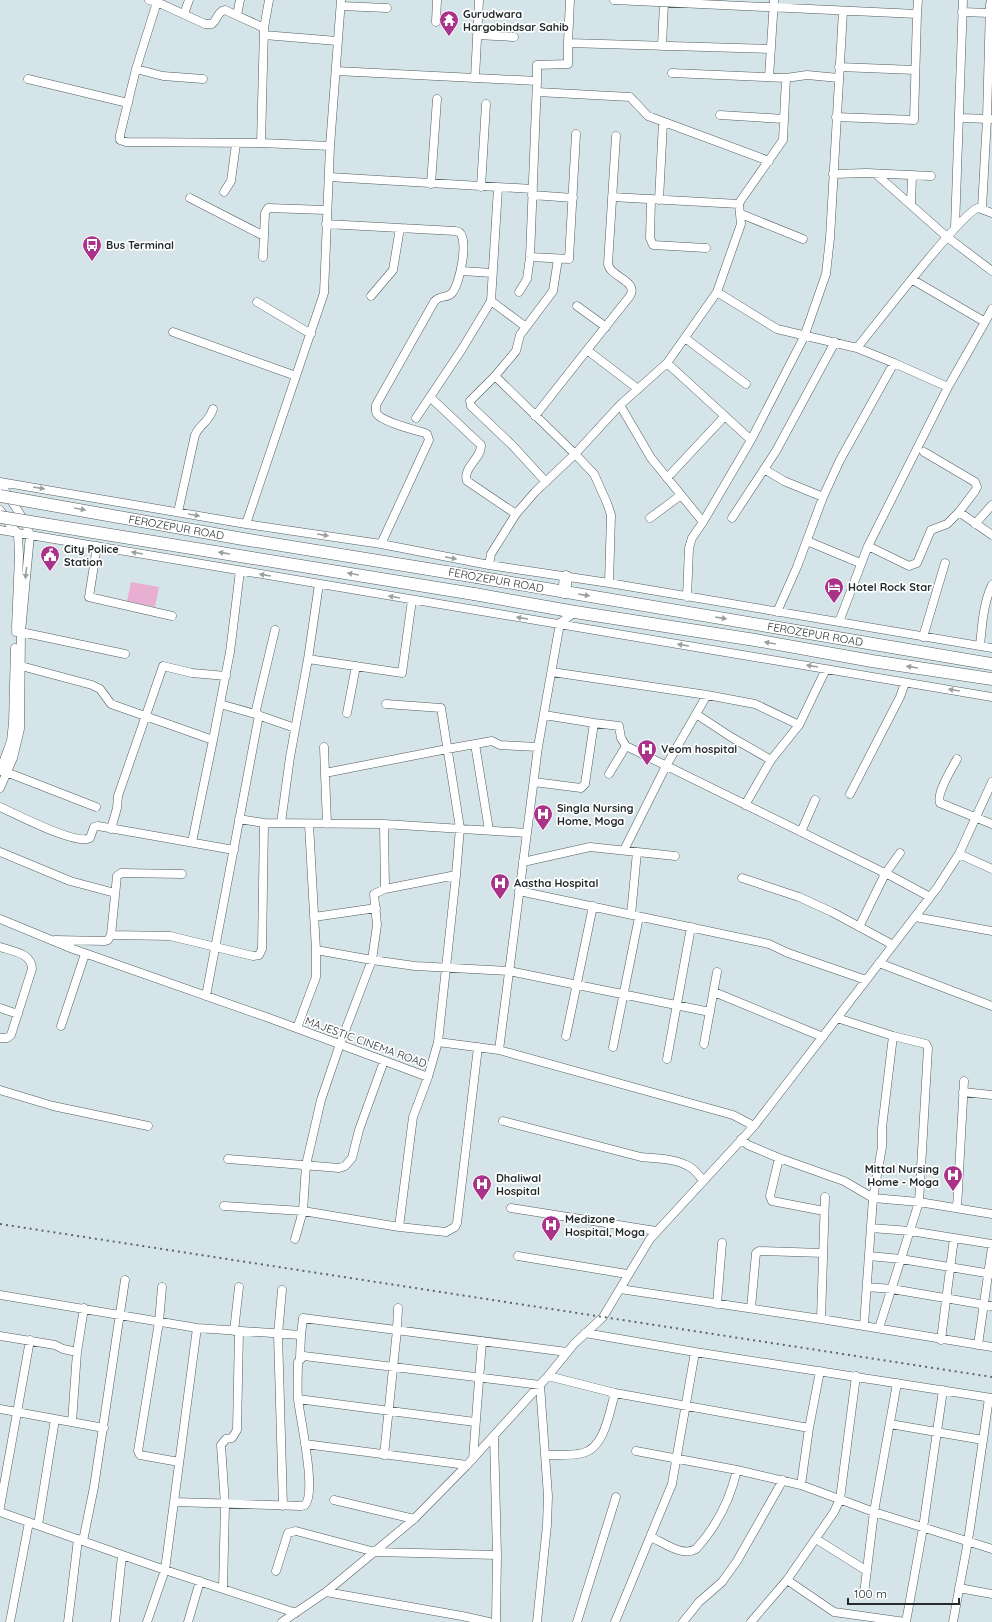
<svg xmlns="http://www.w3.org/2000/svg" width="992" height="1622" viewBox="0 0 992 1622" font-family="Quicksand,sans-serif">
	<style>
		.green { fill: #e8afd3 }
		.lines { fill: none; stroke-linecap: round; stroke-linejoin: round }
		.minor-casing { stroke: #505d61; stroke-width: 9 }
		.highway-casing { stroke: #505d61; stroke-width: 13 }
		.minor { stroke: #fff; stroke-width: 8 }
		.highway { stroke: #fff; stroke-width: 12 }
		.rail { stroke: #5d6669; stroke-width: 2; stroke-dasharray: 2 4; stroke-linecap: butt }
		.highway-bridge-casing { stroke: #505d61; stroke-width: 13; stroke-linecap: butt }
		.highway-bridge { stroke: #fff; stroke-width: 12 }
		.oneway { fill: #9da0a0 }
		.labels { text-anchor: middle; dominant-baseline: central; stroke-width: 3.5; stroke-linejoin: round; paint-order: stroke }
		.poi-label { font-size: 11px; font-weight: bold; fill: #252b2d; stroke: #fff; text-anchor: start }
		.street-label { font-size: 11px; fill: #252b2d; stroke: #fff }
	</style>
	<rect width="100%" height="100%" fill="#d5e4e8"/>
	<path class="green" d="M131,582L159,587L155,607L127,601Z"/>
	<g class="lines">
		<defs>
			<path id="minor" d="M149,0L157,2L136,69L120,135V140L126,142L261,143L330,146
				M614,0L917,14L914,120L836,117
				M157,2L205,24H212C217,20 218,11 225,10L264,28L261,143
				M341,6L387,8
				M962,12L989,13
				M184,14L189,0
				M917,14L918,0
				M237,15L240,0
				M436,22L437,0
				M264,28L269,0
				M264,35L337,41
				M477,35L514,37
				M568,43L570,0
				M662,46L664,2
				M839,67L915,70
				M136,69L163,76L203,79
				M336,71L537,81L530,257L527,279L519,292
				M672,73L786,78L807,75L839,78
				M769,77L774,0
				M475,78L479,0
				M28,79L128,103
				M537,81V65L568,64V43L771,49
				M537,92L630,97L648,116L769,161
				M720,115L784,119
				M959,118L992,119
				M616,136L608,264C610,277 639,281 630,296L587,350L638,389
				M833,174L867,173L931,176
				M876,174L947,237L992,271
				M329,177L533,189
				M431,184L437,99
				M481,187L486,104
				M224,192L231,181L236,144
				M532,195L573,198
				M612,197L739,204
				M190,198L264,236
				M651,199L650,238L653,245L706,248
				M659,200L663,122
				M911,204L912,175
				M982,208L987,119L990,5L991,0
				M741,214L803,239
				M326,224L455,231L459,232C469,239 460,284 452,293C447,299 440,294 434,302L376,405C376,409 375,411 377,414C383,422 415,430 425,433L427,434L429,440L381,544
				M955,228L963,0
				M263,257L265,213L268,208L326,210
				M530,257L569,259L576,134
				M462,271L492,273
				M913,280L985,322L948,387
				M717,292L777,329L857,348L894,363L948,387L868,546L839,622
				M371,296L393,270L400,228
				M491,301L526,327
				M257,302L311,334
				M577,306L606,327
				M985,322L992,309
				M173,332L296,376
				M685,338L746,384
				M857,348C874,327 962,212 978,208L992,213
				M667,363L751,440
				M495,376L575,454L594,474L607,503L611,515L609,583
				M430,397L481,445C482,458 462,468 467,481L516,514
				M620,405L651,458L703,522
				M535,416L587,350
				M416,418L462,349L491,301L498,188
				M764,469L784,481L823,497
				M667,478L725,416
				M0,482L246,524L381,544L489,565L609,583L992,648
				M546,482L513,446L471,406L470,401L495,376L516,351L520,335L553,291L558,259
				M0,483L25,522L30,535L21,632L20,729L13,758L0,788
				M0,510L10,525L18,533L19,556L16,628
				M178,512L195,435C200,424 209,422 213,409
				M959,512L992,535
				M650,518L681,495
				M732,518L776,451L835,342
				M246,524L324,293L330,146L341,0
				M975,524L992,505
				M0,530L992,697
				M807,541L860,563
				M97,546L89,597L172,616
				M868,546L909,566L917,563L931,530L947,524L959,512L975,491L977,487L975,482L924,452
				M489,565L491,554L516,514L535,492L575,454L620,405L667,363L717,292L741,224L739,204L741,200L783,140L786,78
				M687,597L689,548L692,538L703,522L751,440L804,337L826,274L830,238L843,11
				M777,612L797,567L823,497L840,460L894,363
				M275,630L255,714L295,728
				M16,632H21L125,654
				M923,637L945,563
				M980,646C982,626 983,604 992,585
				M308,659L319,584
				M21,666L92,685L100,689L111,704L213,740L230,652L240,571
				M552,672L707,695L755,704L799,725
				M220,704L255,714
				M386,704L441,708L460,828L456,875L438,1042
				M347,713L356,666
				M696,714L731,737L771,760
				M594,723L619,726L621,738L626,746L893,877L930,897
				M475,744L489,830
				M324,747L325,773
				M957,759C952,768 936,794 940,803L992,824
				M0,771L11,741L13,723L15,648
				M6,772L96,807
				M609,774L626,746
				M534,782L581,788L585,784L594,723L544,715
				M850,794L900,697L905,683
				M745,805L771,760L799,725L826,669
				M0,807C16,814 76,846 90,838L94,827L98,826L234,850
				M264,823L384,824L527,833
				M281,823L290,757L308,659L402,673L412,600
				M327,824L325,773L447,749L492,741L500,745L538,747
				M384,824L385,889
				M111,829L117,808L118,796L163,666L192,673L226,676
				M801,832L815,800
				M192,842L213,740
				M624,850L666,766L707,695
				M0,852L70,881L115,893
				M959,854L992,869
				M523,862L590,847L675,856
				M742,878L799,897L832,912L893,945
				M519,891L769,944L788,953L866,980
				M631,915L637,852
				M314,917L376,908
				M915,917L992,931
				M0,919L73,949L269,1018L428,1077L438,1042L499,1050L733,1115L754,1126
				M859,927L885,874L900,853
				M111,935L170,936L253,956L259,955L262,949L264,823L239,819
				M55,940L105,941L108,940L111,935L117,876L121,873L182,874
				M0,947C12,951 32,953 32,969L11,1035L7,1038H0
				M316,950L372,960L415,966L509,971L710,1012
				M879,963L992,1006
				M714,992L823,1037
				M206,996L259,715
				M0,1008L18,1014
				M837,1018L893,1036L926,1044L928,1048L919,1202L879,1328
				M61,1026L85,954
				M297,1028L316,977V950L309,824
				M566,1036L593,906
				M704,1044L717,972
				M613,1047L639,917
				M499,1050L538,747L560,623L575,612
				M667,1059L691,927
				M0,1090L53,1106L148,1126
				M963,1092L992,1095
				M503,1121L641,1157C657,1159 675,1158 690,1167C695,1170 699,1176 703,1180
				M741,1139L748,1145L779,1158L844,1181L873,1198L919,1202L992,1214
				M779,1158L770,1196L772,1201L824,1211
				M228,1159L339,1168L345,1166L352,1158L359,1130L384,1061
				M224,1206L303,1211L399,1227L413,1117L428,1077
				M511,1208L656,1231
				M957,1208L964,1081
				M399,1227L446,1232L455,1227L457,1223L478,1047
				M871,1228L910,1231L992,1244
				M295,1239L303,1211L306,1165L321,1100L340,1044L372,960L377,925L374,894L385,889L456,875
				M518,1256L627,1274
				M869,1256L901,1259L992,1274
				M162,1287L159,1322L138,1451L140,1455L179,1462
				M867,1287L892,1289L992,1306
				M620,1289L821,1319L992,1347
				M282,1290L278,1334L283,1506
				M0,1295L197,1328L301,1335L303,1318L567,1352
				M717,1304L722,1243
				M751,1308L756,1253L759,1251L823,1253
				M821,1319L825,1197
				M864,1325L873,1198L882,1147V1128L893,1036
				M234,1331L239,1287
				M585,1333L695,1352L992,1398
				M0,1336L55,1345L63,1349L77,1352
				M941,1340L954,1238
				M978,1345L992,1247
				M300,1358L301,1335
				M548,1376L615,1393L809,1428L820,1371
				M298,1399L475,1422
				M0,1409L104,1428
				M72,1422L77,1352L84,1308
				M890,1424L983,1440L989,1398
				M494,1436L497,1555
				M305,1444L467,1465
				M636,1451L737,1470L801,1485L874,1512L992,1549
				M384,1455L397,1330L398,1308
				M545,1455C557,1455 571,1456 583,1453C605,1447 609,1413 615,1393
				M473,1459L482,1341
				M801,1485L809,1428
				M334,1500L414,1519
				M174,1502L301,1506L305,1505C317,1492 300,1419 298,1399C297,1387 298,1374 298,1362L304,1356L540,1385L548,1496L547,1525L537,1622
				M0,1507L30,1340
				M0,1512L165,1570L296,1613
				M38,1525L55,1419
				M651,1537C664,1543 682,1557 696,1549C717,1526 730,1500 737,1470
				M816,1539L867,1571
				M83,1541L94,1487L125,1280
				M276,1571L288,1533L296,1531L375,1552L497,1555L496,1622
				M787,1580L834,1512L840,1499L856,1376
				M959,1588L992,1594
				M223,1589L225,1505L221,1445L226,1439L232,1438L237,1430L239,1331
				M326,1592L462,1616L489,1622
				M864,1594L874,1512L897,1383
				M10,1622L29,1522
				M68,1622L78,1539
				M115,1622L122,1555
				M147,1622L165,1570L197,1328
				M188,1622L200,1581
				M282,1622L326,1592L414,1519L467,1465L548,1376L574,1344L603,1317L650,1239L754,1126L937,888L959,854L992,782
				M577,1622L616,1497
				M615,1622L672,1484L695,1352
				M683,1622L699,1602L722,1582L737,1561L783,1480
				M751,1622L787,1580L834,1612L905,1622
				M906,1622L923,1528L943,1390
				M953,1622L968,1541L983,1440"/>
			<g id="highway">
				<path id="s1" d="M477,577L992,664"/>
				<path d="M564,592L566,577"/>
				<path d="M474,594L575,612L755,640L872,661L992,679"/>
			</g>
		</defs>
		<use href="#minor" class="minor-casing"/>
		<use href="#highway" class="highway-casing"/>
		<use href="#minor" class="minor"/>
		<use href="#highway" class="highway"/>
		<path class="rail" d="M0,1224L992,1377"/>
		<defs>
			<g id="highway-bridge">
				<path id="s2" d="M0,496L243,539L477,577"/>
				<path d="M0,517L474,594"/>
			</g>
		</defs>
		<use href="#highway-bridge" class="highway-bridge-casing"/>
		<use href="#highway-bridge" class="highway-bridge"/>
	</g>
	<defs><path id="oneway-solid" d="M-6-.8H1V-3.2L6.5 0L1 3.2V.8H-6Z"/></defs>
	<g class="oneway">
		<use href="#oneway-solid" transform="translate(39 488) rotate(9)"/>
		<use href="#oneway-solid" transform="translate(80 509) rotate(10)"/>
		<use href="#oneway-solid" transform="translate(194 515) rotate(10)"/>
		<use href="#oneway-solid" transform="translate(323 535) rotate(9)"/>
		<use href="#oneway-solid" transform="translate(137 553) rotate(-170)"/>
		<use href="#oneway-solid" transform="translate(224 553) rotate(-171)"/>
		<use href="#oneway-solid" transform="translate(451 558) rotate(11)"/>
		<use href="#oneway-solid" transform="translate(26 573) rotate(96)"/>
		<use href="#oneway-solid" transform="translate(353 574) rotate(-170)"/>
		<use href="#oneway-solid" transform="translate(265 575) rotate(-171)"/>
		<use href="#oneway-solid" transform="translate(584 595) rotate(9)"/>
		<use href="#oneway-solid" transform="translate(394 597) rotate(-170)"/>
		<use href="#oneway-solid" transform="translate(522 618) rotate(-171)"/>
		<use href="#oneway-solid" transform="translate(721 618) rotate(9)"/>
		<use href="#oneway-solid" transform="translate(770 643) rotate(-170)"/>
		<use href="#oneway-solid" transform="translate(683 645) rotate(-171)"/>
		<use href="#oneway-solid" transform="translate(812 666) rotate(-171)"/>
		<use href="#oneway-solid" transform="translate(912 667) rotate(-171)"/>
		<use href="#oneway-solid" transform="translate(954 690) rotate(-171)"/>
	</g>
	<defs>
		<symbol id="temple-pin" viewBox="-11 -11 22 30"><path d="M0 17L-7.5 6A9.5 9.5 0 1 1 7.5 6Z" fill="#aa3389" stroke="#fff"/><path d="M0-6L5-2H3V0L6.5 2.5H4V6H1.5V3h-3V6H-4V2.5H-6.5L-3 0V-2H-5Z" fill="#fff"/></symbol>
		<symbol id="bus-pin" viewBox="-11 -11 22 30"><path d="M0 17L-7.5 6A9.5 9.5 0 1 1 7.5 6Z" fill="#aa3389" stroke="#fff"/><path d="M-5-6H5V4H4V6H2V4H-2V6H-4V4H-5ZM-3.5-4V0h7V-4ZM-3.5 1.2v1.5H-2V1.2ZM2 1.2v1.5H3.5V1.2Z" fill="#fff"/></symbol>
		<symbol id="civic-pin" viewBox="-11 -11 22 30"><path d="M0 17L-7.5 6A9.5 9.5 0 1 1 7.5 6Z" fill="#aa3389" stroke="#fff"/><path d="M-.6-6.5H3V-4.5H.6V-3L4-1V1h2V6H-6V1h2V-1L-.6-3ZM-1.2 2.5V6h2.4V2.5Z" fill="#fff"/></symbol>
		<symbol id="hotel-pin" viewBox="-11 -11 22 30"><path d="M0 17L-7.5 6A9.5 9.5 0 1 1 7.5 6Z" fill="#aa3389" stroke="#fff"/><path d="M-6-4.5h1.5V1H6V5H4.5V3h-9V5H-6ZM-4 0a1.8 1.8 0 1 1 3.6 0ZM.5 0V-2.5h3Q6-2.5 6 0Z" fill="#fff"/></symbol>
		<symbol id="hospital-pin" viewBox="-11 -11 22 30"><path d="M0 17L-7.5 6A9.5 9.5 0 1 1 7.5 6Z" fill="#aa3389" stroke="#fff"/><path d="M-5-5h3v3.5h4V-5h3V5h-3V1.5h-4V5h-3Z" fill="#fff"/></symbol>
	</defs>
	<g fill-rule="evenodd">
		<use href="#temple-pin" x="438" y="9" width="22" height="30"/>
		<use href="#bus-pin" x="81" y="234" width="22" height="30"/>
		<use href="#civic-pin" x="39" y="544" width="22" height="30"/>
		<use href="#hotel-pin" x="823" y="576" width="22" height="30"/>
		<use href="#hospital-pin" x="636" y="738" width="22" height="30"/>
		<use href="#hospital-pin" x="532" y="803" width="22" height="30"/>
		<use href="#hospital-pin" x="489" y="872" width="22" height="30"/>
		<use href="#hospital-pin" x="942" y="1164" width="22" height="30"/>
		<use href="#hospital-pin" x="471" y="1173" width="22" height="30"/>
		<use href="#hospital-pin" x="540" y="1214" width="22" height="30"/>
	</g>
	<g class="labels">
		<g class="poi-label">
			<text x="463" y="14">Gurudwara<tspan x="463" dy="13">Hargobindsar Sahib</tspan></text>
			<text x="106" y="245">Bus Terminal</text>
			<text x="64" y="549">City Police<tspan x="64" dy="13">Station</tspan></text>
			<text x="848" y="587">Hotel Rock Star</text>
			<text x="661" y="749">Veom hospital</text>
			<text x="557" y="808">Singla Nursing<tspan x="557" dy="13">Home, Moga</tspan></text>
			<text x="514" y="883">Aastha Hospital</text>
			<text x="939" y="1169" text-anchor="end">Mittal Nursing<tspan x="939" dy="13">Home - Moga</tspan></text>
			<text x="496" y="1178">Dhaliwal<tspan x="496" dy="13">Hospital</tspan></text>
			<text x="565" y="1219">Medizone<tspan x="565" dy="13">Hospital, Moga</tspan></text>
		</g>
		<g class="street-label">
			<text stroke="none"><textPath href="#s2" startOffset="179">FEROZEPUR ROAD</textPath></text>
			<text transform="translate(496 580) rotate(10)">FEROZEPUR ROAD</text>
			<text stroke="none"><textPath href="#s1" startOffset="343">FEROZEPUR ROAD</textPath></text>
			<text transform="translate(366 1042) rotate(20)">MAJESTIC CINEMA ROAD</text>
		</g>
	</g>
	<path d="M848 1598v6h111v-6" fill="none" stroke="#252b2d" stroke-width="2"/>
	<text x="854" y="1598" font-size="12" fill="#252b2d" stroke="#ffffff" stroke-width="3" paint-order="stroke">100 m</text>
</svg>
